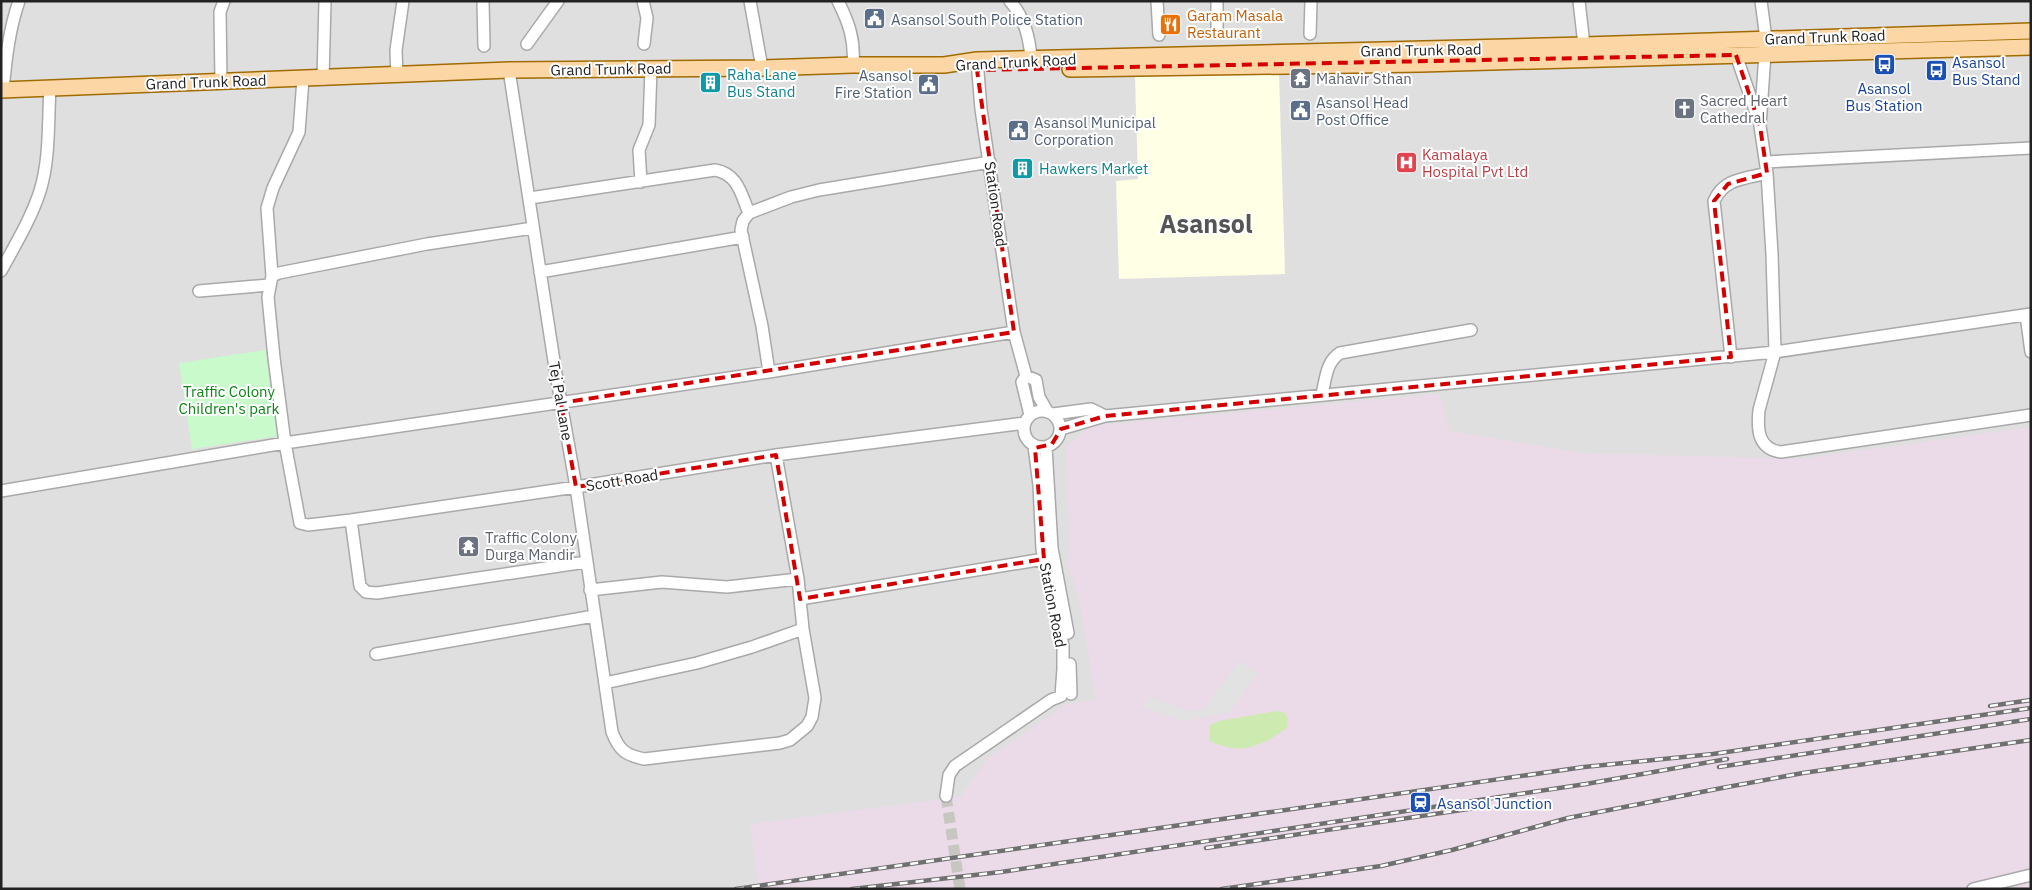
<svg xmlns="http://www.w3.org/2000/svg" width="2032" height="890" viewBox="0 0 2032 890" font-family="'IBM Plex Sans',sans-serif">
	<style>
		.residential { fill: #e0dfdf }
		.industrial { fill: #ebdbe8 }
		.education { fill: #ffffe5 }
		.grass { fill: #cdebb0 }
		.park { fill: #c8facc }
		.parking { fill: #e2e2e2 }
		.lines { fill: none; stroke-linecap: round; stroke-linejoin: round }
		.minor-tunnel { stroke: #c8c6c1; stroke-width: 11; stroke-dasharray: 11 5.5; stroke-linecap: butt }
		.minor-casing { stroke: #a9a9a9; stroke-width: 14 }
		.major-casing { stroke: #a06b00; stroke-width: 18 }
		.minor { stroke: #fff; stroke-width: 11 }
		.major { stroke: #fcd6a4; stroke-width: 15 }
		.rail-casing { stroke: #707070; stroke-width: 4.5 }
		.rail { stroke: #fff; stroke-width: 2.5; stroke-dasharray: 8; stroke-linecap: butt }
		.marked { fill: none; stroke: #d40000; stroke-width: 4; stroke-dasharray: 10 6; stroke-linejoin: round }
		.labels { text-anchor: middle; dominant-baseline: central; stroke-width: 4; stroke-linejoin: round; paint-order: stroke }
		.food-label { font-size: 15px; fill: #c56008; stroke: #fff; text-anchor: start }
		.service-label { font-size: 15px; fill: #4e5e75; stroke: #fff; text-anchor: start }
		.street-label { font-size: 15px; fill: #222; stroke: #fff }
		.transit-label { font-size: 15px; fill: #164399; stroke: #fff; text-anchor: start }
		.culture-label { font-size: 15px; fill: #0d838f; stroke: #fff; text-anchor: start }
		.worship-label { font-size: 15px; fill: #5b616d; stroke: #fff; text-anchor: start }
		.health-label { font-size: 15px; fill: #be3a42; stroke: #fff; text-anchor: start }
		.park-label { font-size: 15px; fill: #0c8416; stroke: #fff }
		.town-label { font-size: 25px; font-weight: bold; fill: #555; stroke: #fff }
	</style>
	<rect width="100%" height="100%" fill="#f2efe9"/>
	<path class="residential" d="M1,1H2031V889H1Z"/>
	<path class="industrial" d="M1439,394L1450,431L1582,453L1799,459L2031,427V889H759L750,824L960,797L988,758L1067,704L1096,699L1078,593L1068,567L1070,541L1066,447L1091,426Z"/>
	<path class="education" d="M1279,72L1285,274L1119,279L1116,181L1138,179L1135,77Z"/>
	<path class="grass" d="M1277,711L1285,713L1288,719L1287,727C1274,739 1251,751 1232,748C1225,747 1217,744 1209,741L1210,725L1219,721Z"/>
	<path class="park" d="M265,350L278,436L192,449L179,363Z"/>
	<path class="parking" d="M1240,661L1258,673L1229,712L1184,721L1143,707L1148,697L1189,711L1202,710Z"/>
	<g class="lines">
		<path class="minor-tunnel" d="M946,796L960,889"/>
		<defs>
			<path id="minor" d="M483,1L484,46
				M643,1L647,18L644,44
				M750,1L762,68
				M838,1C849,23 855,40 853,65
				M1010,1C1025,18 1030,38 1031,60
				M1157,1L1159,35
				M1579,1L1584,45
				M1761,1L1766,39L1760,126L1767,173L1772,254L1775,352L1759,410C1757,430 1758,449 1781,452L2031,415
				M1217,32V1
				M1310,34L1311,1
				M527,44L558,1
				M1736,55L1758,119
				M977,60L981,109L1014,332L1026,376
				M509,70L556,374L576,487L612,732C619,750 625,755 644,759L780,743L790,740L807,726L812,717L815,698L803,629L798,579L776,455
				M397,76L396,50L403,1
				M323,79L325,1
				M221,82L220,12L224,1
				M3,90C6,59 9,30 19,1
				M1766,162L2031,148
				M641,182L639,150L649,125L651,69
				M530,198L715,170C738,174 741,194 749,213
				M533,228L427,244L279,273L272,276L268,297L274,358L285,443L300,523L308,525L351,520L576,487L776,455L1025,423
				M1,271C15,245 31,219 40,191C50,159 48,121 50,87
				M540,272L743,237
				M272,276L267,208L273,188L299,132L303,79
				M199,291L269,285
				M2026,315L2031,352
				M1731,357L1714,201C1724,178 1745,179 1767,173
				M769,372L762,326L741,230L743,221L749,213L791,197L819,190L990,162
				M1322,394C1326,378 1326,362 1340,353L1471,330
				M1024 429a18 18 0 1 1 36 0a18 18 0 1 1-36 0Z
				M1053,414L1091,409L1105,416L1061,429
				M1030,415L1022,382L1026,376L1036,380L1039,397L1047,411
				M1105,416L1775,352L2031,314
				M1046,447L1052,548L1068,633
				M1,491L285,443L769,372L1014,332
				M351,520L360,586L366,592L377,593L586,562
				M590,590L662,582L727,587L798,579
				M800,599L1044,559
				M376,654L594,616
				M1070,664L1071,694
				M605,683L697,663L752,647L803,629
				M946,796L949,775L955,766L1051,700L1061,696L1063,669V646L1042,549L1039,485L1034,446
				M1973,889L2031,875"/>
			<path id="major" d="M1070,69L1421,64L2031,47
				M1,90L509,70L762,68L853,65H944L977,60L1584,45L2031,31"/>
		</defs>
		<use href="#minor" class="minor-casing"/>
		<use href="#major" class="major-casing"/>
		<use href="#minor" class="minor"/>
		<use href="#major" class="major"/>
		<defs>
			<path id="rail" d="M1990,706L2031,700
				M1719,767L2031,719
				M1206,848L1475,808
				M736,889L1584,767L1713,754L2031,708
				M852,889L1001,872L1586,784L1727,759
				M1222,889L1381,866L1452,850L1568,818L1722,788L1803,773L2031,740"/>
		</defs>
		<use href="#rail" class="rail-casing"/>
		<use href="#rail" class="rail"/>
	</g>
	<path class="marked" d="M1736,55L1760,126L1767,173L1728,184L1714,201L1731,357L1105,416L1061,429L1052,444L1035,448L1044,559L800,599L776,455L576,487L561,403L1014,332L977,70Z"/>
	<defs>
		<symbol id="civic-square" viewBox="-11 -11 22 22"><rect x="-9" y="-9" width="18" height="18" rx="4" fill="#5c6f8a" stroke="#fff"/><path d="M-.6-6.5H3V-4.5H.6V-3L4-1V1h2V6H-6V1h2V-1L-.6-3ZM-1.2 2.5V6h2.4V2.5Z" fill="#fff"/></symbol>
		<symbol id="restaurant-square" viewBox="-11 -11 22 22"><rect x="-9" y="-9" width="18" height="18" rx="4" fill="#e8710a" stroke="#fff"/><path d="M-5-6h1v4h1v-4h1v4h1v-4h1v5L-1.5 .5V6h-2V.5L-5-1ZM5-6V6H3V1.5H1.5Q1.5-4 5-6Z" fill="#fff"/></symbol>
		<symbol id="bus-square" viewBox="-11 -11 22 22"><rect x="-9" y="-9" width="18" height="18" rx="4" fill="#1a4fb4" stroke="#fff"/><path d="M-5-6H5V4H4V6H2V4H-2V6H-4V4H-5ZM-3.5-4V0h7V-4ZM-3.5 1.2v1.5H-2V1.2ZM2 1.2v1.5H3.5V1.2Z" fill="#fff"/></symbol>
		<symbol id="temple-square" viewBox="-11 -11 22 22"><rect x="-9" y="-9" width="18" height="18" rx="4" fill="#6b7280" stroke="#fff"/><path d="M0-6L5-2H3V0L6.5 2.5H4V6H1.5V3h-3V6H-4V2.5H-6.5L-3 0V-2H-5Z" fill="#fff"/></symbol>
		<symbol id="building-square" viewBox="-11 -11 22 22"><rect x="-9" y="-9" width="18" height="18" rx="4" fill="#0f9aa8" stroke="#fff"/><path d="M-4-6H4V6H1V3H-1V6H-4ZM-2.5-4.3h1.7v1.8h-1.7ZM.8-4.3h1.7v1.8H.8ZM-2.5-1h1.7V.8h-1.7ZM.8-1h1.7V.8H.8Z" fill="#fff"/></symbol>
		<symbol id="church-square" viewBox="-11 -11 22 22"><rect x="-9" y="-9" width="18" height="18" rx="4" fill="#6b7280" stroke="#fff"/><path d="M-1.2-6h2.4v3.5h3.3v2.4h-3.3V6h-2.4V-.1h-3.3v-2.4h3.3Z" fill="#fff"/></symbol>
		<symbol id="hospital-square" viewBox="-11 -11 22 22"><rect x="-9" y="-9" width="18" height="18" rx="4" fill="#e0444e" stroke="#fff"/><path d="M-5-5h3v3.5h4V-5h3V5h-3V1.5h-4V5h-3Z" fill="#fff"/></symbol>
		<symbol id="station-square" viewBox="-11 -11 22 22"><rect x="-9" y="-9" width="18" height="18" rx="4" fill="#1a4fb4" stroke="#fff"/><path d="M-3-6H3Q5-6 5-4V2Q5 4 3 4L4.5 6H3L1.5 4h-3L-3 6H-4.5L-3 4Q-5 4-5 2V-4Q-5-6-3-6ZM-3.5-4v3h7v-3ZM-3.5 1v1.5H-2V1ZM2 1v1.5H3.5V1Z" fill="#fff"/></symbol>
	</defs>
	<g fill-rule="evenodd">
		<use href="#civic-square" x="862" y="6" width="25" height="25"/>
		<use href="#restaurant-square" x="1158" y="12" width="25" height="25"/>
		<use href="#bus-square" x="1872" y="52" width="25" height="25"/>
		<use href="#bus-square" x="1924" y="58" width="25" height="25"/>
		<use href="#temple-square" x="1288" y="66" width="25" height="25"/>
		<use href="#building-square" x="698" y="70" width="25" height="25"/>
		<use href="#civic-square" x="916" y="72" width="25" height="25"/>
		<use href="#church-square" x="1672" y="96" width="25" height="25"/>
		<use href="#civic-square" x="1288" y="98" width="25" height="25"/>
		<use href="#civic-square" x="1006" y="118" width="25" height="25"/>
		<use href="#hospital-square" x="1394" y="150" width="25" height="25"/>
		<use href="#building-square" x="1010" y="156" width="25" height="25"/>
		<use href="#temple-square" x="456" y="534" width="25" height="25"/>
		<use href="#station-square" x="1408" y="790" width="25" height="25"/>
	</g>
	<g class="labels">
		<g class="food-label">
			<text x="1187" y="15">Garam Masala<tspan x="1187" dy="17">Restaurant</tspan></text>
		</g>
		<g class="service-label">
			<text x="891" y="19">Asansol South Police Station</text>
			<text x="912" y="75" text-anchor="end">Asansol<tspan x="912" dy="17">Fire Station</tspan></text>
			<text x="1316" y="102">Asansol Head<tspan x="1316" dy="17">Post Office</tspan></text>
			<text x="1034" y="122">Asansol Municipal<tspan x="1034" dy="17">Corporation</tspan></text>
		</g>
		<g class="street-label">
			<text transform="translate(1825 37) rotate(-2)">Grand Trunk Road</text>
			<text transform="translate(1421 50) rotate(-1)">Grand Trunk Road</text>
			<text transform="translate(1016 62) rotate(-3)">Grand Trunk Road</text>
			<text transform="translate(611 69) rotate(-1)">Grand Trunk Road</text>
			<text transform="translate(206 82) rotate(-2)">Grand Trunk Road</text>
			<text transform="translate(996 204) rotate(82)">Station Road</text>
			<text transform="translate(561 401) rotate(80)">Tej Pal Lane</text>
			<text transform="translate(622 480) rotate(-9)">Scott Road</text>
			<text transform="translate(1053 605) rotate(79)">Station Road</text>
		</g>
		<g class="transit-label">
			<text x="1952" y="62">Asansol<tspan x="1952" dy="17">Bus Stand</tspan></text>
			<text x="1884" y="88" text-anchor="middle">Asansol<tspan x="1884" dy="17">Bus Station</tspan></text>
			<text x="1437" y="803">Asansol Junction</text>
		</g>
		<g class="culture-label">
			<text x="727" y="74">Raha Lane<tspan x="727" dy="17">Bus Stand</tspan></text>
			<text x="1039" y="168">Hawkers Market</text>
		</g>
		<g class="worship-label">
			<text x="1316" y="78">Mahavir Sthan</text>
			<text x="1700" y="100">Sacred Heart<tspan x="1700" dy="17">Cathedral</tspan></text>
			<text x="485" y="537">Traffic Colony<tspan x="485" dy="17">Durga Mandir</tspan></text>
		</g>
		<g class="health-label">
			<text x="1422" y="154">Kamalaya<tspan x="1422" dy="17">Hospital Pvt Ltd</tspan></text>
		</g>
		<g class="park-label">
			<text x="229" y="391">Traffic Colony<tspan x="229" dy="17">Children's park</tspan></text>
		</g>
		<g class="town-label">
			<text x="1206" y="223">Asansol</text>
		</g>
	</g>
	<rect width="2032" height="890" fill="none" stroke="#222222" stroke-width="5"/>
</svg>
